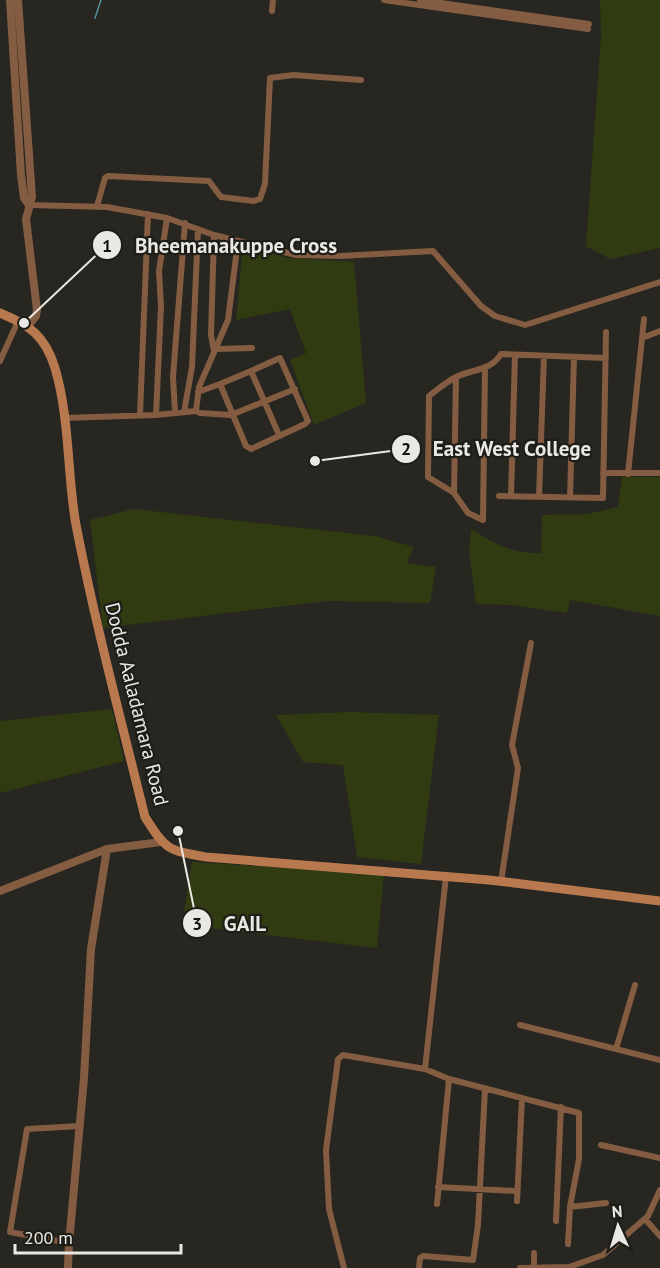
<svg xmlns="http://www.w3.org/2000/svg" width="660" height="1268" viewBox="0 0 660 1268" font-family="'PT Sans',sans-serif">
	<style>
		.grass { fill: #303b11 }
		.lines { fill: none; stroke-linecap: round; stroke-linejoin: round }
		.stream { stroke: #55909f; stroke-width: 1.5 }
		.minor { stroke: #845c42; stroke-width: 6 }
		.tertiary { stroke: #845c42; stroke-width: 8 }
		.secondary { stroke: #b9794f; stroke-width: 9 }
		.labels { text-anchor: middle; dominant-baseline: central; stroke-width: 4.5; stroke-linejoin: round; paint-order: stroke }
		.street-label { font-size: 20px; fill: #e9e8e4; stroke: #1e1d17 }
		.leader { fill: none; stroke: #e9e8e4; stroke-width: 2 }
		.callout-dot { fill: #e9e8e4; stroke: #1e1d17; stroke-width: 2 }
		.mark-label { font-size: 18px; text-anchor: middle; font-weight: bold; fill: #111 }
		.callout-label { font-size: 21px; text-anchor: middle; font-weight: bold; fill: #e9e8e4; stroke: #1e1d17; stroke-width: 4.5; stroke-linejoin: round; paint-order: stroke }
	</style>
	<rect width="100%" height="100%" fill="#272620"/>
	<path class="grass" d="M600,0H660V248L610,259L586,246L601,36Z
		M243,246L289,258L354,262L366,403L314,425L290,360L306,353L290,309L236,320Z
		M622,477H660V616L570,600L567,613L511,605L476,604L469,552L471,529C497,545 510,553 541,553L542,515L587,514L618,507Z
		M134,509L375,536L414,547L407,563L436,567L430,603L327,601L103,628L90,520Z
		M112,709L124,761L0,793V721Z
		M350,712L439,715L421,864L357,857L343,765L303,762L276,715Z
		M192,862L384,874L377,948L182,925Z"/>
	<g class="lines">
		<path class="stream" d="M95,18L101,0"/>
		<path class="minor" d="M384,0L588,29
			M420,0L589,24
			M272,11L273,0
			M29,205L107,207L167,218L214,235L296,255L340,256L433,251L481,306L495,316L525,325L660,282
			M97,206L105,178L108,176L209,181L221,197L254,201L260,199L265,184L270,78L293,75L361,80
			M642,338L660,331
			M216,349L252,348
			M214,351L211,335L214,235
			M0,361L18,321
			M485,367L483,520L468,513L454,493L428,477L429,396C437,390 446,382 456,377C472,369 491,371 501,354L606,358
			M251,371L220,384L246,446L251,449L305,424L308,421L280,358L251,371L279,435
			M198,392L220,384
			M196,411L199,387L228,320L238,241
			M175,412L173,377L185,223
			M184,412L192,367L198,229
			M140,415L148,214
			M156,415L161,306L159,271L167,218
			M64,418L156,415L196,411L200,413L231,415L295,389
			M603,473H660
			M628,474L644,319
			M454,493L456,377
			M499,496L603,498L606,332
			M511,496L515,355
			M539,497L544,356
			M570,498L574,357
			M501,882L518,768L512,745L531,643
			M520,1025L660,1060
			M616,1049L635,985
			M425,1069L446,876
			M601,1145L660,1158
			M438,1187L516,1191
			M517,1201L522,1098
			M437,1204L449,1079
			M570,1207L606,1203
			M645,1219L660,1236
			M556,1221L561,1107
			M69,1243L10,1232L27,1129L80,1126
			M534,1267V1253
			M344,1268L329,1209L326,1150L338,1059L343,1055L425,1069L449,1079L579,1113V1159L570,1207L568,1244
			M419,1268L420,1258L423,1256L473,1260L478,1225L485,1089
			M520,1268L569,1267L603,1255L648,1216L660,1190"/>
		<path class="tertiary" d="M10,0L21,175L24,198L29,205
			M18,0L32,197L26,219L37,310L36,316L28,326
			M0,891L107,849L161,842
			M68,1268L69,1243L84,1078L91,949L107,849"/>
		<path class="secondary" d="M0,313C29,325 45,335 55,368C70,419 67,474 76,525C95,623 121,720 145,817C166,850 167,850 206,857L489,880L660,901"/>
	</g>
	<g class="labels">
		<g class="street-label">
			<text transform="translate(137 704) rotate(76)">Dodda Aaladamara Road</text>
		</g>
	</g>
	<path class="leader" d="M24 323L107 245M315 461L406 449M178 831L197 923"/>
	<g class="callout-dot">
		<circle cx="24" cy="323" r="6"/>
		<circle cx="315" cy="461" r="6"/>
		<circle cx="178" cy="831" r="6"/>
		<circle cx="107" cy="245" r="15"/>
		<circle cx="406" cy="449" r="15"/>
		<circle cx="197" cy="923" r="15"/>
	</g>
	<g class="mark-label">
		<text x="107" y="252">1</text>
		<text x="406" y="455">2</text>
		<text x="197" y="930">3</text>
	</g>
	<g class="callout-label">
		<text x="236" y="253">Bheemanakuppe Cross</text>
		<text x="512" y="456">East West College</text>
		<text x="245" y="931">GAIL</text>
	</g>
	<g transform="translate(618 1226) rotate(356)" stroke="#1e1d17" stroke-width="4.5" paint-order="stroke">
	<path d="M0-4.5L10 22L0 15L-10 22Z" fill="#e9e8e4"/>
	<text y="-9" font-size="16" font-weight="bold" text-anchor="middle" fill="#e9e8e4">N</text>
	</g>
	<path d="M15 1244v9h166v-9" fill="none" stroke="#e9e8e4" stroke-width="3"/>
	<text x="24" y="1244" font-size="18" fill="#e9e8e4" stroke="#1e1d17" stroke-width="4.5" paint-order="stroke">200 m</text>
</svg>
